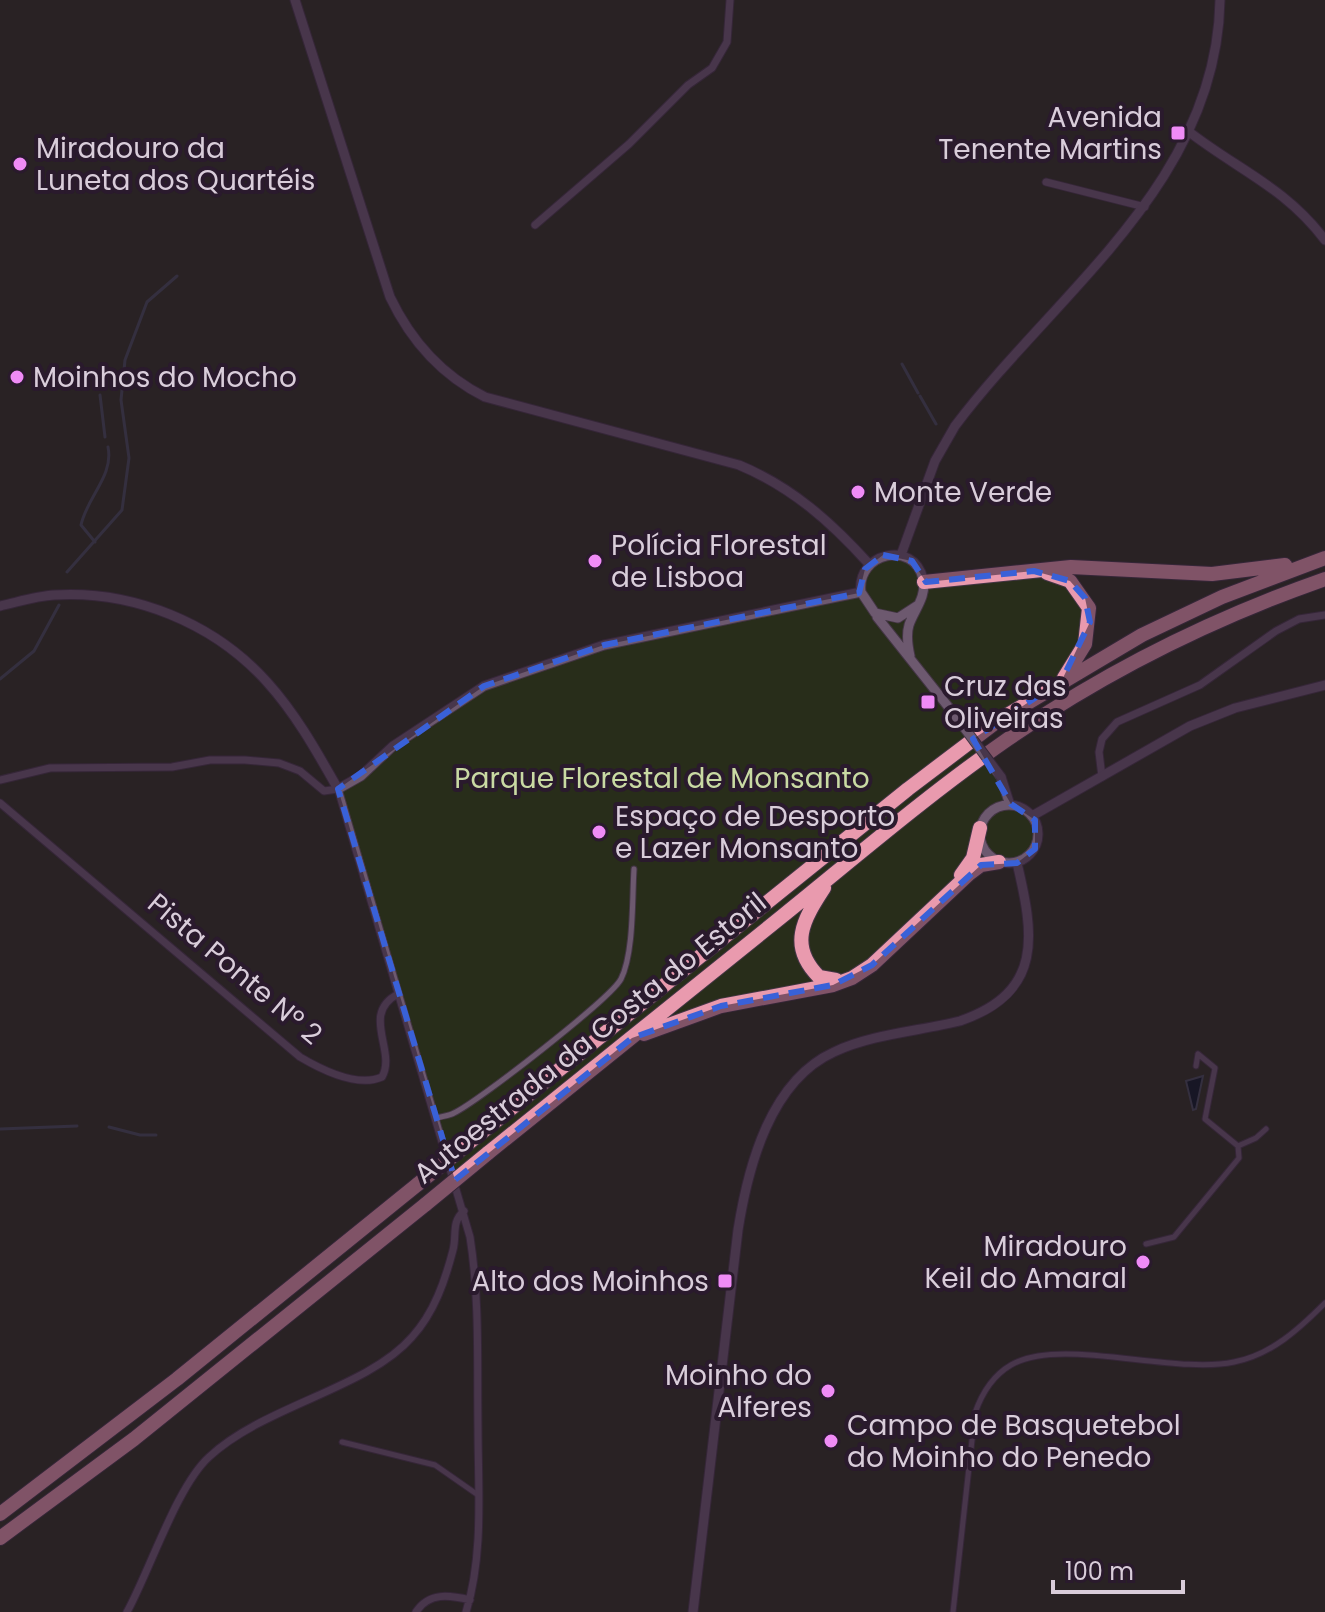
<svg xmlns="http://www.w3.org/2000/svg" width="1325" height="1612" viewBox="0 0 1325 1612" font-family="Poppins,sans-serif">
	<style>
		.green { fill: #282d1a }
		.water { fill: #00121b; stroke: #414a54; stroke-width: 2 }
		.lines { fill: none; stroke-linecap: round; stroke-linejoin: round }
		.stream { stroke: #414a54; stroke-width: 3 }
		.pedestrian-casing { stroke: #433544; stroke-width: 7 }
		.minor-casing { stroke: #433544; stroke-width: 9 }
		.tertiary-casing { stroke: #433544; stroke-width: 11 }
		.motorway-casing { stroke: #433544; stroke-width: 16 }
		.pedestrian { stroke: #6d596f; stroke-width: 5 }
		.minor { stroke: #6d596f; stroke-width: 7 }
		.tertiary { stroke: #6d596f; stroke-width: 9 }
		.motorway { stroke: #e99aae; stroke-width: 14 }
		.tertiary-bridge-casing { stroke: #433544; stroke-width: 11; stroke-linecap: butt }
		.motorway-bridge-casing { stroke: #433544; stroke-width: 16; stroke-linecap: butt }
		.tertiary-bridge { stroke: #6d596f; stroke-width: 9 }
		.motorway-bridge { stroke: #e99aae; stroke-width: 14 }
		.marked { fill: none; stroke: #3961d8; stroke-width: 6; stroke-dasharray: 16 10; stroke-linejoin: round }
		.poi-dot { fill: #ef8bf6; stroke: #2a1a2d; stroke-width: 3 }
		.labels { text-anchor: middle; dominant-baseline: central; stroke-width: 8; stroke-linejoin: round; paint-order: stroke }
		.poi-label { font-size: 28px; fill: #d9cdda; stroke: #2a1a2d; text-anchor: start }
		.park-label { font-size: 28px; fill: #c9daa3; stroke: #2a1a2d }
		.street-label { font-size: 28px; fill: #d9cdda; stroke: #2a1a2d }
	</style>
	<rect width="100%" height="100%" fill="#2a1a2d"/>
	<path class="green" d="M0,0H1325V1612H0Z"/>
	<path class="water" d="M1203,1076L1196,1109L1193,1110L1186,1081Z"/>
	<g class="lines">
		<path class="stream" d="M902,364L918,393
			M100,395L105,437
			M920,396L936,424
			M95,542L81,525C87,497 114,476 108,447
			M67,572L122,510L129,458L121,400L125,360L147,302L177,276
			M0,679L34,651L59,605
			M109,1127L140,1135H156
			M0,1129L77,1126"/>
		<defs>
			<path id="pedestrian" d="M1198,1054L1215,1068L1205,1119L1238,1146L1256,1138L1266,1129
				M1196,1066L1198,1054
				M437,1118C442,1116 449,1116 454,1113C478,1102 611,998 621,979C634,953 632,899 634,869
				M1146,1244L1174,1237L1239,1158L1238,1146
				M342,1442L435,1465L478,1495
				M953,1612L975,1413C982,1393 992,1376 1011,1365C1060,1336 1173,1375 1234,1362C1271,1355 1299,1329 1325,1303"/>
			<path id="minor" d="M1046,182L1145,207
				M535,225L629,144L688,85L712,68L727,42L730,0
				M1102,777L1099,752L1102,739L1117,722L1200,685L1276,631L1299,619L1325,615
				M0,780L50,768L172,767L210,760H245L279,763L300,771L324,791L338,789L470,1237C480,1301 477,1364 478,1428C478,1488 484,1554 466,1612
				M0,803L300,1057C322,1070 357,1088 382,1077C397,1051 360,1014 398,994
				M127,1612C150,1570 177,1486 209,1457C263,1406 367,1389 412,1337C434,1313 445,1281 453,1250C457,1235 451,1222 464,1211
				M416,1612C429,1592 449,1595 470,1600"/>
			<path id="tertiary" d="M295,0L390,297C411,341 441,375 485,397L739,465C792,487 831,522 869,564
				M1188,131C1238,170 1285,187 1325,240
				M901,555L935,461L955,426C1055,293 1217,183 1220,0
				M0,606C18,602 36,596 54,595C133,590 214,623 267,682C296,714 317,752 338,789L361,776L393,746L484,686L604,645L861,592
				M877,617L954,714
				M910,656C908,647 906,635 909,625C914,610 927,597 923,579C914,539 856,553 861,592L875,613L898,618L918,605
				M1001,777L1010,805
				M980 834a29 29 0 1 1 58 0a29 29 0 1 1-58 0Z
				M1032,816L1190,726L1235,708L1325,685
				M693,1612L738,1230C748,1167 770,1081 834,1052C872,1034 920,1031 960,1021C1044,992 1034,935 1017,863"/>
			<path id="motorway" d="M1047,573L1070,581L1089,608L1085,644L1064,678
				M924,582L1071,567L1212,574L1285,565
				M961,875L973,858L980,828
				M824,888C803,920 788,946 819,977L836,980
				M644,1034L721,1006L833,985L852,978L872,965L969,874L981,865L999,862
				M477,1136L908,789L999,720L1142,635L1222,597L1325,558
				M488,1153C587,1073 686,994 785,914C858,855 930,793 1008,739C1105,672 1214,618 1325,579
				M0,1514L177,1379L418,1184
				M0,1538L134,1439L426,1204"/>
		</defs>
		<use href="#pedestrian" class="pedestrian-casing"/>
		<use href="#minor" class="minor-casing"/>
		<use href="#tertiary" class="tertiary-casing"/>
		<use href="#motorway" class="motorway-casing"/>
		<use href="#pedestrian" class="pedestrian"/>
		<use href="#minor" class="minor"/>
		<use href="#tertiary" class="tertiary"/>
		<use href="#motorway" class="motorway"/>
		<defs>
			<path id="tertiary-bridge" d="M954,714L1001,777"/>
			<path id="motorway-bridge" d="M418,1184L477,1136
				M426,1204L488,1153"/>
		</defs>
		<use href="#tertiary-bridge" class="tertiary-bridge-casing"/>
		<use href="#motorway-bridge" class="motorway-bridge-casing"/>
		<use href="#tertiary-bridge" class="tertiary-bridge"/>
		<use href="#motorway-bridge" class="motorway-bridge"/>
	</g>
	<path d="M0 0H1325V1612H0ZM883,555L912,561L926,582L1034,571L1070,581L1085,598L1090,622L1062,680L973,739L1011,804L1035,820V849L1017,863L981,865L872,965L833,985L721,1006L632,1038L455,1180L338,789L484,686L604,645L859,593L865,569Z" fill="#2a1a2d" fill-opacity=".55" fill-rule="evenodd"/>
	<path class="marked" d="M883,555L912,561L926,582L1034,571L1070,581L1085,598L1090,622L1062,680L973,739L1011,804L1035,820V849L1017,863L981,865L872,965L833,985L721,1006L632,1038L455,1180L338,789L484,686L604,645L859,593L865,569Z"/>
	<g class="poi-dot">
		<rect x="1170" y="125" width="16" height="16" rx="4"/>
		<circle cx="20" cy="164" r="8"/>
		<circle cx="17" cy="377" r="8"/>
		<circle cx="858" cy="492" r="8"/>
		<circle cx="595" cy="561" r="8"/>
		<rect x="920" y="694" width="16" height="16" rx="4"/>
		<circle cx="599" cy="832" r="8"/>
		<circle cx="1143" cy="1262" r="8"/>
		<rect x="717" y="1273" width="16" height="16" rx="4"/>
		<circle cx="828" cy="1391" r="8"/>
		<circle cx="831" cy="1441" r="8"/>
	</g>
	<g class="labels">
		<g class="poi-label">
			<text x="1162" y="117" text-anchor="end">Avenida<tspan x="1162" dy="32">Tenente Martins</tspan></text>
			<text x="36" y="148">Miradouro da<tspan x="36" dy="32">Luneta dos Quartéis</tspan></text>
			<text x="33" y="377">Moinhos do Mocho</text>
			<text x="874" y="492">Monte Verde</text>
			<text x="611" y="545">Polícia Florestal<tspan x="611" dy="32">de Lisboa</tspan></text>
			<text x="944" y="686">Cruz das<tspan x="944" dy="32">Oliveiras</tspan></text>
			<text x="615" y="816">Espaço de Desporto<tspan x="615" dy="32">e Lazer Monsanto</tspan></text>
			<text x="1127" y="1246" text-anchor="end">Miradouro<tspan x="1127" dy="32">Keil do Amaral</tspan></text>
			<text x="709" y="1281" text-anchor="end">Alto dos Moinhos</text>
			<text x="812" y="1375" text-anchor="end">Moinho do<tspan x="812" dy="32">Alferes</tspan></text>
			<text x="847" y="1425">Campo de Basquetebol<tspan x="847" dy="32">do Moinho do Penedo</tspan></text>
		</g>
		<g class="park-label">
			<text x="662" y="778">Parque Florestal de Monsanto</text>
		</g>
		<g class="street-label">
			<text transform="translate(235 969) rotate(40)">Pista Ponte Nº 2</text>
			<text transform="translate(590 1038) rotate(-39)">Autoestrada da Costa do Estoril</text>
		</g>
	</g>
	<path d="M1053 1580v12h130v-12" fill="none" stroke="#d9cdda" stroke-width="4"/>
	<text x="1065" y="1580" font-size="24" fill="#d9cdda" stroke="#2a1a2d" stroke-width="6" paint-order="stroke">100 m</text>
</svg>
